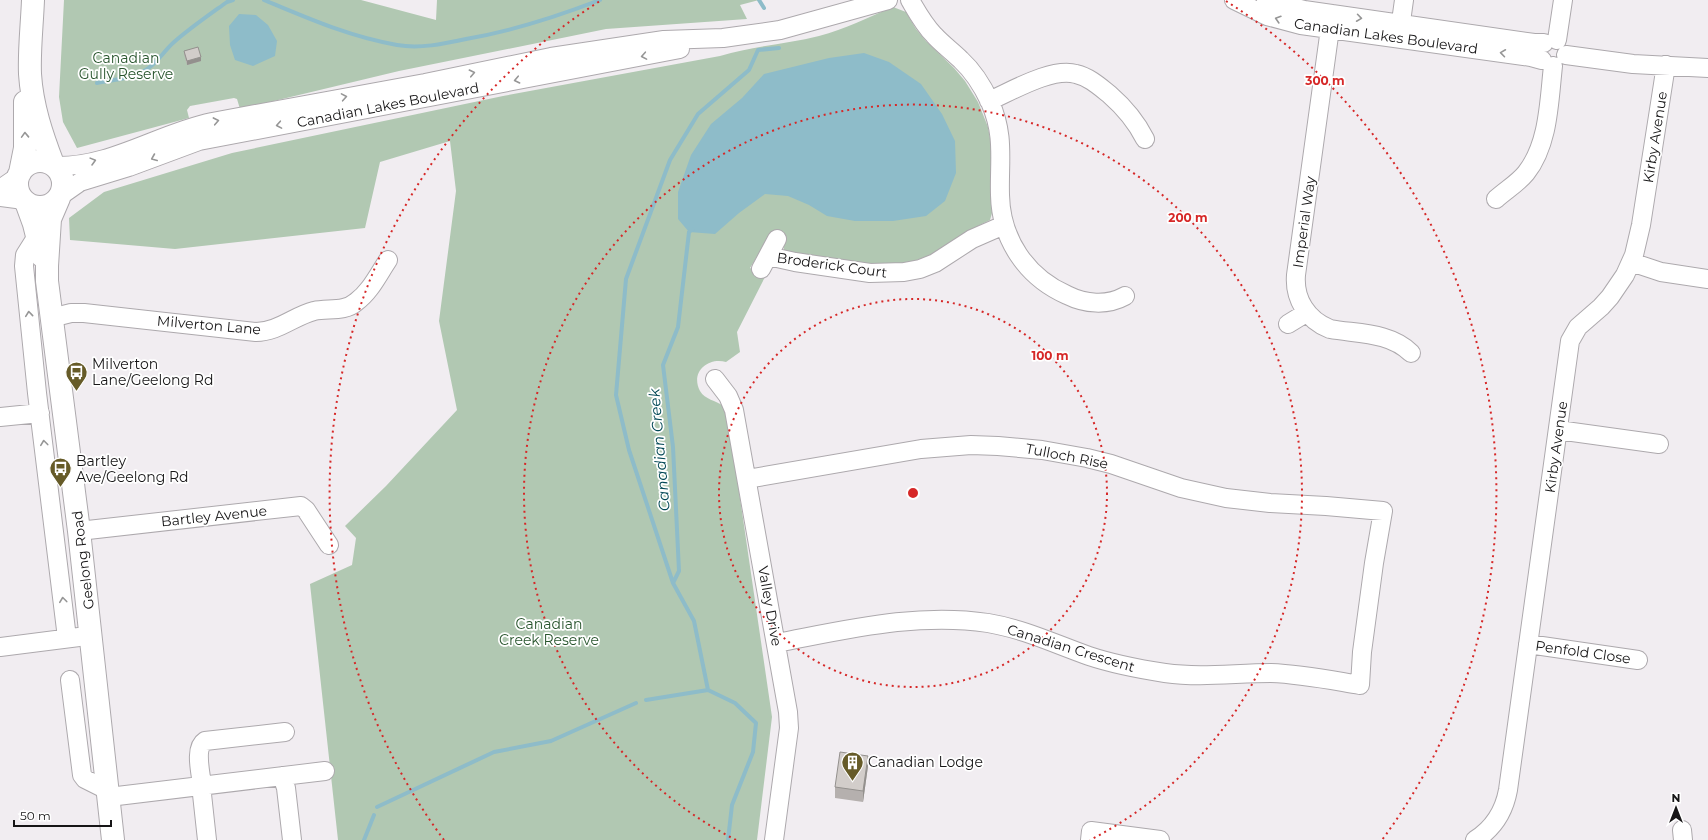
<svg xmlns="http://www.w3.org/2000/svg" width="1708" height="840" viewBox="0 0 1708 840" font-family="Montserrat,sans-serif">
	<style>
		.green { fill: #b1c8b2 }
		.water { fill: #8ebcc9 }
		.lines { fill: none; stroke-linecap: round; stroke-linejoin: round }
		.stream { stroke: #8ebcc9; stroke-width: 4 }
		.minor-casing { stroke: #ada9ad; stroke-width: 20 }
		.major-casing { stroke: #ada9ad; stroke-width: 24 }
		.minor { stroke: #fff; stroke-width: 18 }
		.major { stroke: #fff; stroke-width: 22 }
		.wall { fill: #b5b0ae }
		.shaded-wall { fill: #93908d }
		.building { fill: #d2cdca; stroke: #93908d }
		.oneway { stroke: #969696 }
		.ring { fill: none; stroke: #d62828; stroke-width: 2; stroke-dasharray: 2 4 }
		.labels { text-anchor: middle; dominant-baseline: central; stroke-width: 3.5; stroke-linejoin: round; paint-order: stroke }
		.street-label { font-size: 14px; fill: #161516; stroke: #fff }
		.park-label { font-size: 14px; fill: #27542c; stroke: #fff }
		.poi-label { font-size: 14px; fill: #161516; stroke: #fff; text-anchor: start }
		.water-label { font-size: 15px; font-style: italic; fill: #004755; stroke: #fff }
		.centre { fill: #d62828; stroke: #fff; stroke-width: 2 }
		.ring-label { font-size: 12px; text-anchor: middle; font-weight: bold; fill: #d62828; stroke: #fff; stroke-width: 3.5; stroke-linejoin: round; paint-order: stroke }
	</style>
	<rect width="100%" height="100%" fill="#f1edf1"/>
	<path class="green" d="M64,0H361L436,20L437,0H759L740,5L747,19L606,29L399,71L240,109L237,99L234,98L190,106L187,110L189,118L77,148L63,122L59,97Z
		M893,7L906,12L916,29L926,41L954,68L965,81L978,102L988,127L992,149L991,186L992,213L990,220L966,232L931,255L908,263L868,265L791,254L784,250L783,243L772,232L750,268L766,275L737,332L740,352L726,362C708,357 690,372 700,391C705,400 716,400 723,406L728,416L772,717L757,840H338L310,584L352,565L356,538L345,526L386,486L457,410L439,321L456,191L450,141L380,162L365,228L175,249L70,240L69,218L104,192L232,153L503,96L720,56C753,46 787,44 819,36C845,29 869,17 893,7Z"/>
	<path class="water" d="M239,14L256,15L268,25L277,41L275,56L253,66L235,60L230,45L229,26Z
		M864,53L889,62L921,84L942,114L955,141L956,173L945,201L926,216L893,221H855L827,216L809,205L788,196L765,194L739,213L715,234L689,232L678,219V192L691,155L711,124L742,98L764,74L829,58Z"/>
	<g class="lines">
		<path class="stream" d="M264,0C307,18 350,37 397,45C420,49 443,44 466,39C513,31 556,17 600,0
			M759,0L764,8
			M97,83C112,80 130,79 144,71C157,64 163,52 173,43C190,28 209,15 227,2L233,0
			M693,229L689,232L678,327L663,365L673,447L679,571L673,583L694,621L708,690L735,703L756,723L753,752L732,805L728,840
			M673,583L629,450L616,395L626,279L670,160L698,114L749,70L758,50L779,48
			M646,700L708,690
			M377,807L494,752L551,741L636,703
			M364,840L374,815"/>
		<defs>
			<path id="minor" d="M910,0C917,12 924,25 934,35C942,44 952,51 961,60C973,71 983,87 990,102C1005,136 999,160 1000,195C1001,239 1026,277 1067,295C1085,304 1107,306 1125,296
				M1234,0L1267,16L1301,25L1531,57L1542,60
				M1266,0L1304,10L1534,43H1544
				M1332,14L1296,275C1294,299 1307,320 1330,329C1358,334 1390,332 1411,353
				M1399,36L1404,0
				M1557,40L1563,0
				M1566,55L1633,64L1708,68
				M989,101C1012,91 1052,67 1076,74C1089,77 1099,86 1109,94C1125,108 1136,121 1145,139
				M54,166C110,168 159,133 212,122L425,83L551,57L664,40L723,38L780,30L888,0
				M0,189L19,176
				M60,196L80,182L129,167L199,141L680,49
				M0,197L24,200
				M1496,199C1506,190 1518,183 1526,173C1549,144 1549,101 1553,66
				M37,236L25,255L24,266L37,393L67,638
				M768,256L795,262L870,273L904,272L920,269L935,263L972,239L1004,225
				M1631,262L1661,272L1708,279
				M761,269L777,239
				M51,318L71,313H84L256,332C278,332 294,316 314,311C328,308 345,312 356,302C370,292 378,275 388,260
				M1288,324L1306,313
				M715,379L728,396L734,410L788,712L789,728L774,840
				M0,417L40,413
				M1558,430L1659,444
				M747,479L921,449L971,445L998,446L1042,450L1087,458L1111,464L1181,488L1226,498L1270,503L1326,506L1383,511L1374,563L1362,652L1360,685C1330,680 1301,674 1271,673C1235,673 1201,678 1165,673C1139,669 1113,664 1089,656C1055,644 1024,629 988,623C917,612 846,630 776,643
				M79,531L301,506L306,510L329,545
				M1528,644L1638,660
				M0,647L79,637
				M70,680L82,775L85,779L109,791
				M282,776L286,788L292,840
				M201,785L207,840
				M202,785C201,774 194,748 205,741L285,732
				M109,797L325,771
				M1682,830L1683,840
				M1090,840L1091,831L1160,840
				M1475,840C1494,828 1504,812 1508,790L1570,341L1578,327L1601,307L1610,297L1625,275L1634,255L1641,225L1666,65"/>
			<path id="major" d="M33,0C32,25 29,50 30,74C32,106 42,135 53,164
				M17 184a23 23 0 1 1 46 0a23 23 0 1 1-46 0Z
				M20,173L25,148V102
				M59,198L50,219L47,266V281L79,531L113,840
				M26,202L34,224L42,256"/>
		</defs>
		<use href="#minor" class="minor-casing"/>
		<use href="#major" class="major-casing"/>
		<use href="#minor" class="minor"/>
		<use href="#major" class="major"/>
	</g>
	<path class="wall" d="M184,51L201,61L187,65L184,54Z
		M868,766L863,802L835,798V787Z"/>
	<path class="shaded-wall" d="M201,57V61L187,65V61Z
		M868,756V766L863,802V791Z"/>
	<path class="building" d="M198,47L201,57L187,61L184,51Z
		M840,752L868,756L863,791L835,787Z"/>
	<defs><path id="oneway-chevron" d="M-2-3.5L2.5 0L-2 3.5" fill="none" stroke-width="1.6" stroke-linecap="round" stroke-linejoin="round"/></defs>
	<g class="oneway">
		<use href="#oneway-chevron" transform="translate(1359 18) rotate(8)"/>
		<use href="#oneway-chevron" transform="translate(1278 19) rotate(-163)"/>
		<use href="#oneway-chevron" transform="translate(1503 53) rotate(-172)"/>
		<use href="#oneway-chevron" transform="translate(644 56) rotate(170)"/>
		<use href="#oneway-chevron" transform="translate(472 73) rotate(-12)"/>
		<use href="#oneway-chevron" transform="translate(517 80) rotate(168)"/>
		<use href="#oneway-chevron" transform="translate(344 97) rotate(-10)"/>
		<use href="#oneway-chevron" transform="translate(216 121) rotate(-11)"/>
		<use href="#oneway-chevron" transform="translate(279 125) rotate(170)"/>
		<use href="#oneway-chevron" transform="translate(25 135) rotate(-92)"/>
		<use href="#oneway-chevron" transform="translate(154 158) rotate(157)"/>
		<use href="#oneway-chevron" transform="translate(93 161) rotate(-15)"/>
		<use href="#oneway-chevron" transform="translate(29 314) rotate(-96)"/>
		<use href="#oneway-chevron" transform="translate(44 443) rotate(-97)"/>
		<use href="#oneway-chevron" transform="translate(63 600) rotate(-97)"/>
	</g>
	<g class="ring">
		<circle cx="913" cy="493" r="194"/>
		<path d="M736 840A389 389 0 1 1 1090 840"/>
		<path d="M444 840A583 583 0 0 1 600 1M1226 1A583 583 0 0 1 1382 840"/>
	</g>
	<defs>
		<symbol id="bus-pin" viewBox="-11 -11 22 30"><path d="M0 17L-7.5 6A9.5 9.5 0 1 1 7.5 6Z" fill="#665b28" stroke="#fff"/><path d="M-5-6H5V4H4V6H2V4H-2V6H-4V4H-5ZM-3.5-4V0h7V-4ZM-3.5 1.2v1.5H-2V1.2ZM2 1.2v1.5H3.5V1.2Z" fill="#fff"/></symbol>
		<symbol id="building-pin" viewBox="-11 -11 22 30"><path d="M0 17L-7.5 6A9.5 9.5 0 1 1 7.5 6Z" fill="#665b28" stroke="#fff"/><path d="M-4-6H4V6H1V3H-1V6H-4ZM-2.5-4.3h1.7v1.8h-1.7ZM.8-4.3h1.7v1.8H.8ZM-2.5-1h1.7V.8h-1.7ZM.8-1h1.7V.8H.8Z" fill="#fff"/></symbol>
	</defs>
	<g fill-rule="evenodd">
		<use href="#bus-pin" x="64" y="360" width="25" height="34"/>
		<use href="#bus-pin" x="48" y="456" width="25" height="34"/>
		<use href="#building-pin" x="840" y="750" width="25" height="34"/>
	</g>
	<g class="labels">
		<g class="street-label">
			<text transform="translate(1386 36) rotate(8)">Canadian Lakes Boulevard</text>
			<text transform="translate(388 105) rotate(-11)">Canadian Lakes Boulevard</text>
			<text transform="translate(1655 137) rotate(-81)">Kirby Avenue</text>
			<text transform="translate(1304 222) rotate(-82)">Imperial Way</text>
			<text transform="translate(832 265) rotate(8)">Broderick Court</text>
			<text transform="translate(209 325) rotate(5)">Milverton Lane</text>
			<text transform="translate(1556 447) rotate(-82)">Kirby Avenue</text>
			<text transform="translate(1067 456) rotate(11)">Tulloch Rise</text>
			<text transform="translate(214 516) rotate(-6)">Bartley Avenue</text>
			<text transform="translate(83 560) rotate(-97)">Geelong Road</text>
			<text transform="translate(770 606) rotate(80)">Valley Drive</text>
			<text transform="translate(1071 648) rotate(17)">Canadian Crescent</text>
			<text transform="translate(1583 652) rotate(8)">Penfold Close</text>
		</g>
		<g class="park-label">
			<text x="126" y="58">Canadian<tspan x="126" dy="16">Gully Reserve</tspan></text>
			<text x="549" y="624">Canadian<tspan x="549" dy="16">Creek Reserve</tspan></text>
		</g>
		<g class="poi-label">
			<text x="92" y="364">Milverton<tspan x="92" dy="16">Lane/Geelong Rd</tspan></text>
			<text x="76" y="461">Bartley<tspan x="76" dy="16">Ave/Geelong Rd</tspan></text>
			<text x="868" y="762">Canadian Lodge</text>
		</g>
		<g class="water-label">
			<text transform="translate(659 450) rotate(-95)">Canadian Creek</text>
		</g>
	</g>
	<circle cx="913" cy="493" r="6" class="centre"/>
	<g class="ring-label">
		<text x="1325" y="85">300 m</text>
		<text x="1188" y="222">200 m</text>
		<text x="1050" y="360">100 m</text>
	</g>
	<g transform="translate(1676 808)" stroke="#ffffff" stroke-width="3" paint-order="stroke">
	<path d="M0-3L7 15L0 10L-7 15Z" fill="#161516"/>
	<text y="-6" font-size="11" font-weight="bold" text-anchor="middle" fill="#161516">N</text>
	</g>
	<path d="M14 820v6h97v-6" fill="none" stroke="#161516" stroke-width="2"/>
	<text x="20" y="820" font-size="12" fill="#161516" stroke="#ffffff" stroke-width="3" paint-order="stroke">50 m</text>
</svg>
